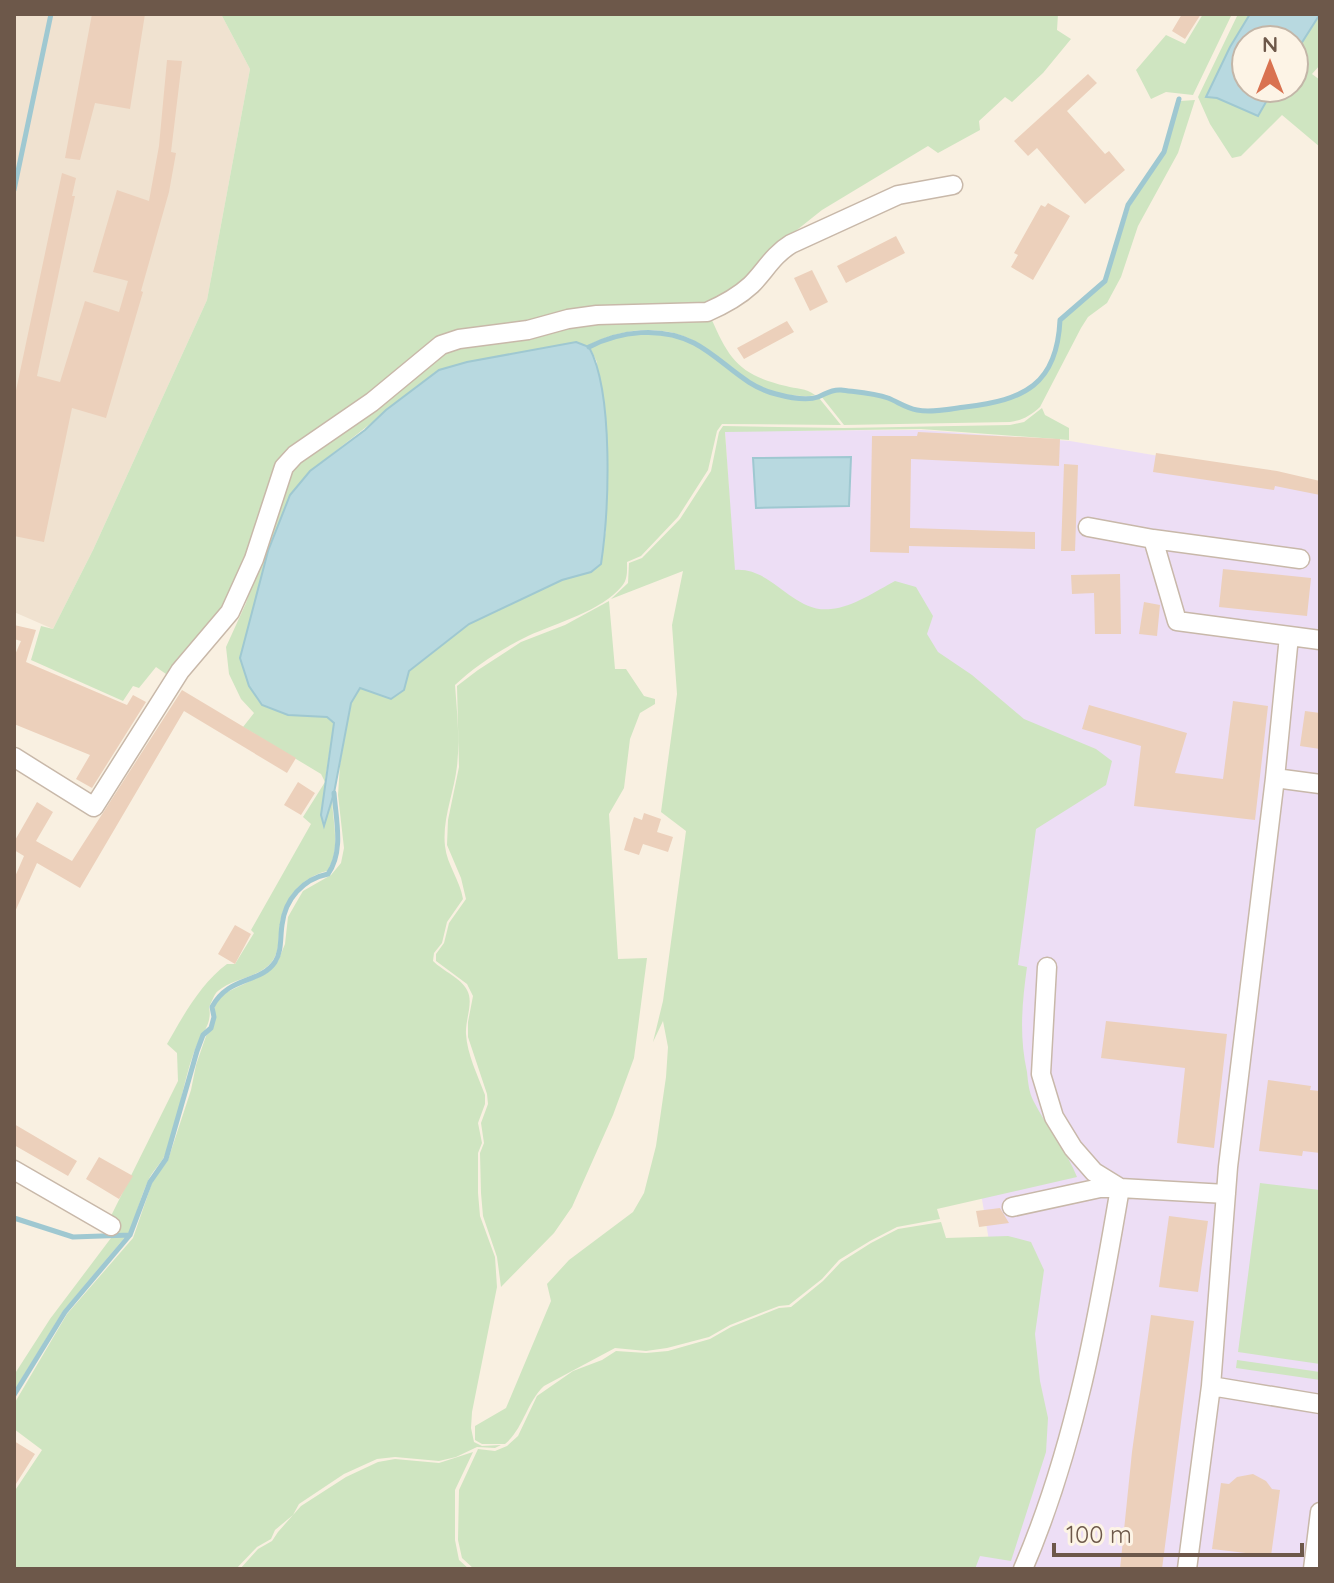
<svg xmlns="http://www.w3.org/2000/svg" width="1334" height="1583" viewBox="0 0 1334 1583" font-family="Quicksand,sans-serif">
	<style>
		.residential { fill: #f0e2d0 }
		.education { fill: #eddef5 }
		.green { fill: #cfe5c1 }
		.water { fill: #b8d9e0; stroke: #9fc8d1; stroke-width: 2 }
		.lines { fill: none; stroke-linecap: round; stroke-linejoin: round }
		.stream { stroke: #9fc8d1; stroke-width: 5 }
		.building { fill: #ecd0bb }
		.minor-casing { stroke: #c8b8a9; stroke-width: 21 }
		.minor { stroke: #fff; stroke-width: 18 }
	</style>
	<rect width="100%" height="100%" fill="#f9f0e1"/>
	<path class="residential" d="M14,14H221L250,69L207,300L93,550L53,629L14,612Z"/>
	<path class="education" d="M922,430L1070,441L1320,483V1569H933L1016,1399L954,1035L734,570L725,431Z"/>
	<path class="green" d="M221,14H1058L1057,30L1071,39L1043,73L1012,102L1005,97L979,121L980,130L938,153L928,146L822,210L778,245L742,285L702,306L462,335L291,453L227,607L166,674L156,667L139,688L133,686L123,701L31,660L41,626L53,629L93,550L207,300L250,69Z
		M1203,14H1232L1193,95L1166,92L1151,99L1136,70L1166,35L1185,44Z
		M1238,14H1250L1230,47L1206,97L1217,98L1258,115L1274,88H1294V55L1320,15V65L1312,74L1320,80V147L1282,115L1241,156L1232,158L1210,124L1198,97Z
		M1195,100L1178,153L1138,226L1121,277L1107,303L1088,317L1081,328L1040,407C1030,416 1023,420 1010,422L844,425L821,396C839,387 868,392 887,399C897,403 905,408 916,411C932,414 949,410 965,408C1022,401 1059,384 1061,321L1106,281L1130,206L1165,152L1180,101Z
		M711,318C729,359 739,375 786,386C796,389 806,388 815,395C807,397 799,396 791,395C748,391 729,360 694,341C661,323 619,329 587,346L575,342L467,362L439,370L310,471L290,495L268,551L240,658L288,715L327,717L334,723L325,781L324,824L332,800C333,823 341,851 327,871C302,877 284,898 280,924C278,936 280,950 273,960C261,978 234,977 218,991C214,994 212,1002 209,1007C213,1025 200,1035 194,1052C182,1086 178,1122 165,1155C161,1164 152,1171 148,1181C140,1198 136,1217 128,1234L112,1235L119,1226L109,1220L178,1081L177,1053L167,1044C183,1016 201,983 227,964H235L254,933L251,930L311,824L303,817L325,782L321,774L243,727L254,713L241,699L229,674L226,647L246,603L288,471L453,347L574,324Z
		M642,333C660,335 680,336 696,346C734,369 769,409 819,398L841,425L722,424L717,431L708,470L678,517L641,556L627,562C627,570 628,579 622,586C602,611 556,623 528,636C503,648 475,666 455,685C457,712 460,740 457,766C454,793 442,819 445,846C447,865 460,880 463,899L447,922L442,943L434,953L433,961C443,971 461,978 467,990C474,1002 465,1020 466,1034C467,1054 478,1076 485,1095V1104L478,1123L482,1143L478,1153V1193L480,1216L495,1257L497,1287L472,1412L471,1428L474,1442L482,1446L501,1445L495,1448L477,1447L456,1457L439,1461L395,1457L377,1459L344,1474L299,1504L293,1515L275,1530L271,1539L257,1547L236,1569H14V1492L42,1450L14,1429V1404L67,1314L133,1238L153,1180L168,1160L191,1090L196,1065L206,1036L213,1028L215,1005L221,995L267,973L278,961L285,944L288,917L296,903L303,891L331,875L341,863L344,848L338,795L340,764L351,703L360,688L381,694L404,690L409,671L469,624L562,580L591,572L606,532L597,362L590,348L610,337Z
		M1042,408L1045,415L1069,428V440L921,429L725,432L735,570C773,567 793,614 831,609C853,607 876,591 895,581L916,587L933,616L927,634L938,652L972,675L1024,719L1096,749L1112,761L1106,785L1036,829L1018,965L1027,967C1022,1003 1019,1036 1027,1072C1028,1082 1029,1093 1034,1102C1047,1127 1068,1153 1077,1177L937,1209L940,1219L897,1227L870,1241L839,1260L822,1279L789,1305L779,1306L730,1325L709,1337L667,1348L646,1351L615,1348L544,1386C526,1403 524,1428 505,1444H482L475,1440V1426L506,1408L551,1301L547,1284L569,1260L633,1212L644,1193L656,1146L666,1077L668,1047L663,1021L653,1042L663,1001L686,831L661,812L677,694L672,625L683,571L611,599L628,583L629,563L642,558L680,519L711,471L719,432L723,426L844,428L1010,425L1024,422Z
		M609,601L615,669H626L644,696L655,699V704L640,713L630,739L624,788L609,814L618,959L647,958L634,1058L613,1115L572,1207L554,1233L501,1287L497,1257L483,1216L481,1193L480,1153L484,1143L481,1123L488,1104L487,1094L468,1037V1022L473,996L467,984L436,961V954L444,943L449,923L466,899L461,878L447,845L448,820L459,767L457,686L478,670L521,642L565,625Z
		M1260,1183L1320,1190V1364L1238,1352Z
		M941,1222L946,1238L1008,1236L1031,1242L1044,1270L1035,1334L1040,1381L1048,1418L1046,1452L1011,1561L980,1556L975,1569H474L462,1558L458,1540L459,1490L478,1449L495,1451L507,1446L518,1436L537,1396L573,1371L602,1360L616,1351L646,1353L668,1351L710,1339L731,1327L779,1308L791,1307L823,1281L841,1262L871,1243L898,1229Z
		M126,1236L63,1311L14,1391V1375L50,1319L111,1238Z
		M1237,1360L1320,1372V1380L1236,1368Z
		M473,1452L455,1490V1540L459,1560L469,1569H240L258,1549L272,1541L278,1532L301,1506L346,1477L378,1462L395,1459L439,1463Z"/>
	<path class="water" d="M1250,14H1320L1294,55V40H1246V88H1274L1258,116L1217,98L1206,97L1230,47Z
		M576,342L589,347C614,393 609,511 601,564L591,572L562,580L469,624L409,671L404,690L391,699L360,688L351,703L334,793L324,826L321,815L334,723L327,717L288,715L262,705L249,686L240,658L268,551L290,495L310,471L365,430L386,410L439,370L467,362Z
		M851,457L849,506L756,508L753,458Z"/>
	<g class="lines">
		<path class="stream" d="M14,190L51,14
			M589,347C620,331 661,326 694,343C723,358 743,386 776,394C787,397 807,401 818,397C826,394 831,389 841,390C856,392 874,393 888,398C898,402 906,408 917,410C932,413 949,409 965,407C1024,400 1057,385 1060,320L1105,281L1128,205L1164,152L1179,99
			M14,1218L73,1237L130,1235
			M14,1395L65,1312L130,1235L150,1182L166,1159L197,1051L203,1035L211,1028L214,1017L212,1007C228,976 260,984 275,962C282,951 280,938 282,925C285,899 303,879 328,874C344,851 336,820 334,793"/>
	</g>
	<path class="building" d="M92,14H145L130,109L95,103L80,160L65,158Z
		M1182,14H1201L1185,39L1172,31Z
		M167,60L182,61L171,152L176,153L169,192L141,291L143,292L106,418L72,408L44,542L14,536V400L62,173L76,178L72,196H75L37,376L60,382L85,301L119,312L128,281L93,272L117,190L149,201L159,146Z
		M1088,74L1097,83L1067,111L1105,154L1109,151L1125,170L1085,204L1037,148L1028,156L1014,141Z
		M1048,203L1070,216L1033,280L1011,267L1018,255L1014,253L1041,205L1045,207Z
		M896,236L905,253L846,283L837,266Z
		M812,270L828,302L810,311L794,278Z
		M787,321L794,332L744,359L737,348Z
		M918,432L1060,439L1059,466L911,459L910,528L1035,532V549L909,546V553L870,552L872,436H917Z
		M1156,453L1277,471L1320,481V495L1275,486L1274,490L1153,472Z
		M1064,464L1078,465L1075,551H1061Z
		M1223,569L1311,578L1307,616L1219,607Z
		M1120,574L1121,634H1095L1094,593L1072,594L1071,575Z
		M1144,602L1160,605L1157,636L1139,634Z
		M14,625L36,630L26,662L127,705L133,695L146,702L92,788L76,779L90,755L14,724V657L21,641L14,639Z
		M182,690L296,758L287,773L184,711L80,888L37,863L14,914V879L24,856L14,850V842L37,802L53,812L36,841L72,861Z
		M1233,701L1268,706L1255,820L1134,806L1141,746L1082,729L1089,705L1187,733L1175,773L1223,779Z
		M1305,711L1320,713V749L1300,746Z
		M298,782L315,793L301,815L284,805Z
		M644,813L661,819L657,832L673,837L668,852L643,844L639,855L624,850L634,817L642,820Z
		M235,925L251,934L235,964L218,954Z
		M1106,1021L1227,1034L1214,1148L1177,1143L1185,1068L1101,1058Z
		M1268,1080L1311,1086L1310,1090L1320,1091V1153L1303,1151L1302,1156L1259,1151Z
		M14,1124L77,1161L68,1176L14,1145Z
		M99,1157L133,1176L119,1199L86,1179Z
		M1000,1208L1009,1223L979,1227L976,1211Z
		M1169,1216L1208,1221L1198,1292L1159,1287Z
		M1151,1315L1194,1321L1162,1569H1120L1132,1452Z
		M14,1441L35,1454L14,1487Z
		M1253,1474L1266,1481L1272,1489L1280,1490L1271,1556L1212,1549L1221,1483L1229,1484L1237,1477Z"/>
	<g class="lines">
		<defs>
			<path id="minor" d="M1088,527L1153,539L1300,559
				M1153,539L1177,621L1320,640
				M14,757L94,807L180,671L230,612L254,559L284,467L295,455L372,402L441,345L459,339L528,330L568,319L597,315L707,312C723,305 738,297 751,285C765,271 773,255 791,244L898,195L953,185
				M1275,778L1289,636
				M1047,967L1041,1074L1054,1117L1073,1148L1094,1172L1120,1188L1226,1194
				M14,1170L111,1226
				M1012,1207L1100,1188H1120C1098,1318 1075,1448 1023,1569
				M1211,1386L1320,1404
				M1187,1569L1211,1386L1228,1167L1275,778L1320,784
				M1313,1569L1320,1512"/>
		</defs>
		<use href="#minor" class="minor-casing"/>
		<use href="#minor" class="minor"/>
	</g>
	<rect width="1334" height="1583" fill="none" stroke="#6d584a" stroke-width="32"/>
	<g transform="translate(1270 64)"><circle r="38" fill="#fdf4e6" stroke="#c3b6a8" stroke-width="2"/>
	<path d="M0-6L14 30L0 20L-14 30Z" fill="#d97250"/>
	<text y="-12" font-size="22" font-weight="bold" text-anchor="middle" fill="#6d584a">N</text>
	</g>
	<path d="M1054 1543v12h248v-12" fill="none" stroke="#6d584a" stroke-width="4"/>
	<text x="1066" y="1543" font-size="24" fill="#6d584a" stroke="#fdf4e6" stroke-width="6" paint-order="stroke">100 m</text>
</svg>
